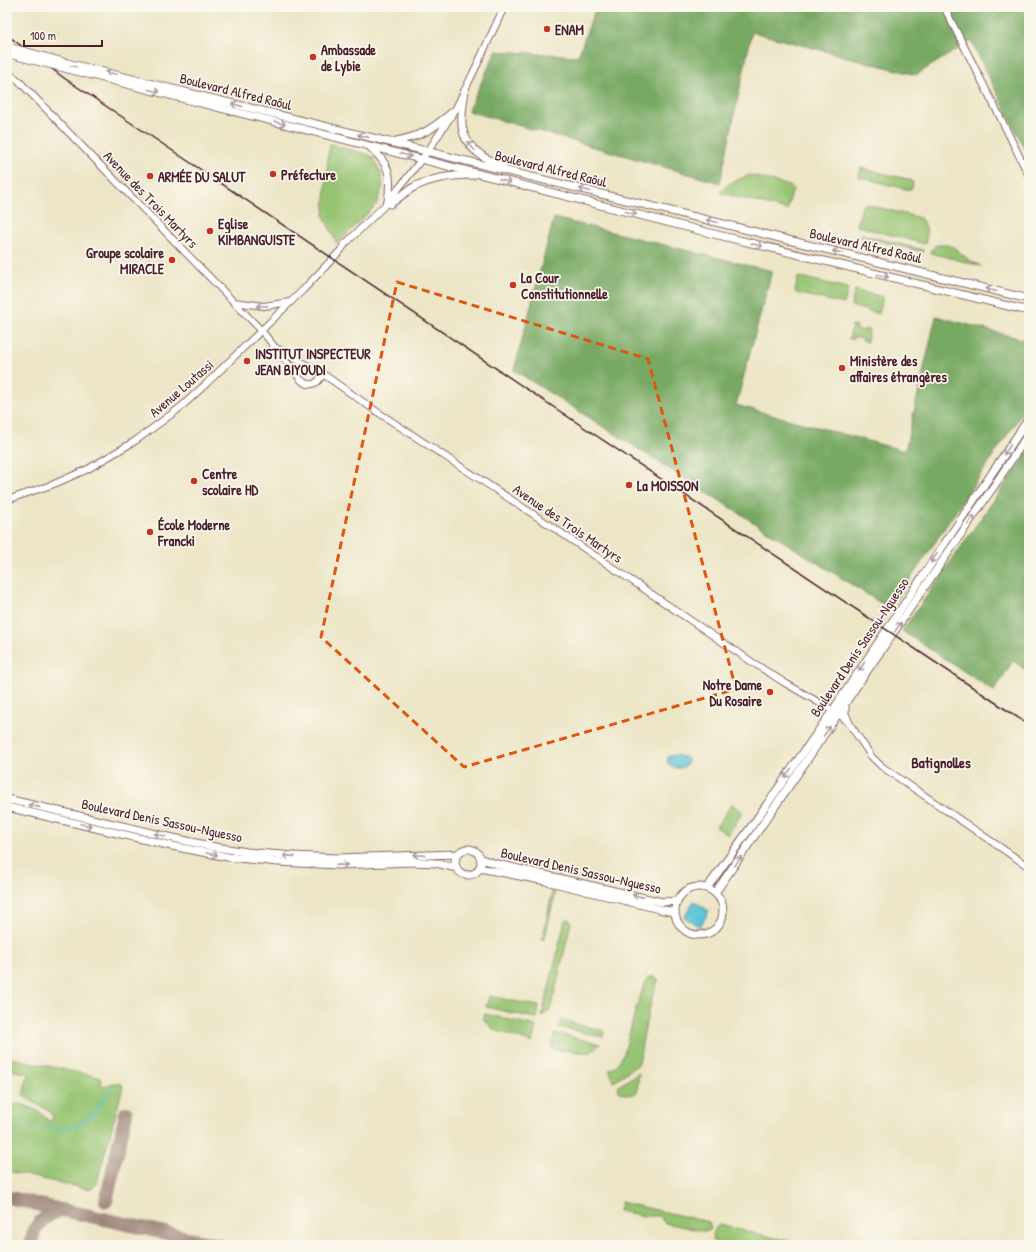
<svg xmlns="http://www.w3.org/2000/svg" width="1036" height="1252" viewBox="0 0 1036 1252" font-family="'Patrick Hand',sans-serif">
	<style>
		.green { fill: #96c371; stroke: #70714e }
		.forest { fill: #78a963; stroke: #616447 }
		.water { fill: #58c3d3; stroke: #51717f }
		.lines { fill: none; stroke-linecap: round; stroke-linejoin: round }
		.stream { stroke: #58c3d3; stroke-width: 1.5 }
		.taxiway { stroke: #9b8278; stroke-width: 14 }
		.secondary-casing { stroke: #836461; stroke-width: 8 }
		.primary-casing { stroke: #836461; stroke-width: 9 }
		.secondary { stroke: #fff; stroke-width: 6 }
		.primary { stroke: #fff; stroke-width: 7 }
		.rail { stroke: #4a1f2b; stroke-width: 1.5 }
		.primary-bridge-casing { stroke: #836461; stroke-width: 9; stroke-linecap: butt }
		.primary-bridge { stroke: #fff; stroke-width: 7 }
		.oneway { stroke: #ae9aa0 }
		.marked { fill: none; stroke: #e0560e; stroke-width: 3; stroke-dasharray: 8 5; stroke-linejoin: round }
		.poi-dot { fill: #c8321e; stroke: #fbf7ec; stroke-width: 1.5 }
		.labels { text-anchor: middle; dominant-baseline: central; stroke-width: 3.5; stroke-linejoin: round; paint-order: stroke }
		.poi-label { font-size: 14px; font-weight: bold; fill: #4a1f2b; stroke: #fbf7ec; text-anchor: start }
		.street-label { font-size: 14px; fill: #4a1f2b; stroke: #fbf7ec }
		.neighbourhood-label { font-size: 15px; font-weight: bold; fill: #4a1f2b; stroke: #fbf7ec }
	</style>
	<rect width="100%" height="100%" fill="#fbf7ec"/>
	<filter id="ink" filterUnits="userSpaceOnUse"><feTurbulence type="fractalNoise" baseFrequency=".025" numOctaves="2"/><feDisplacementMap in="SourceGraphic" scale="8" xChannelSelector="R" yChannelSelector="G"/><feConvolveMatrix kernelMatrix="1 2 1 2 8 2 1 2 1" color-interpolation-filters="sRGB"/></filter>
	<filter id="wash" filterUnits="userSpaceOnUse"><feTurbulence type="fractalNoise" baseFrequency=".012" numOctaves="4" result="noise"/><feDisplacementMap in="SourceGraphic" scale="16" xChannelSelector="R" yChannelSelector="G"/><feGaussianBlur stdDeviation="0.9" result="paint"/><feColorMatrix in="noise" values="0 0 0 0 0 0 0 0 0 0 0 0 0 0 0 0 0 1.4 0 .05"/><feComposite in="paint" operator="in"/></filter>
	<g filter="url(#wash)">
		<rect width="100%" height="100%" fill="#ece5c6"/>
		<path class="green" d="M330,144L366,154L373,157L380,171L383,186L376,205L337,244L324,216L328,156Z
			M861,168L911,180L913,182L912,188L910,190L859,177Z
			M751,175L790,186L793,189L787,210L720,193C726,183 739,179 751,175Z
			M866,204L920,218C928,227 928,233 925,244L857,226L862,206Z
			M860,234L923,250V252L860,236Z
			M936,245H948L953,247L969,260L981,266L931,253L932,249Z
			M800,277L848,288L844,304L796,293L795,291L798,278Z
			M855,290L883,297L879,314L851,306Z
			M852,325L857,326L856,329L865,331V329L869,330L867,342L862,341L863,339L854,337L853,339H849Z
			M732,804L743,812L728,835L716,827Z
			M549,887L553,888L555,893L545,939L542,940L552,893Z
			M568,919L571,921V923L551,1008L549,1011L542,1016L565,920Z
			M648,977H655L658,979V981C648,1008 643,1035 639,1064L614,1081L609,1070C617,1067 620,1060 624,1053L639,998Z
			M489,996L539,1006L537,1018L530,1017L486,1007Z
			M485,1014L536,1026L532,1043L493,1029L483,1019Z
			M561,1020L604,1031L603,1037L559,1027Z
			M555,1033L600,1044L590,1053L551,1049Z
			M7,1057L98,1077L101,1079V1083L103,1086L113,1083L122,1084L123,1087L97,1182L92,1189H87L7,1171V1113C15,1100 22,1104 33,1109C40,1112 44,1114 48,1121H51L53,1117L49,1111L23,1096L26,1081H27L29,1074L7,1069Z
			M639,1073L637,1092C631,1097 623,1094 618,1091L617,1087Z
			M621,1202L709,1222L711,1228L707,1231H703L665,1223L662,1220L660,1216H645L619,1211Z
			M719,1225L806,1245H730L712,1241C713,1234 714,1229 719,1225Z"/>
		<path class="forest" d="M596,7H1029V157L971,41L916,75L752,32L720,183L468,111L496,51L578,56Z
			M554,218L772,271L736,405L905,451L936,316L1029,341V403L890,609L514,370Z
			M1029,450V672L1013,661L994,691L902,631Z"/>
		<path class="water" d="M674,755L684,757L688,760L687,764L682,768C674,768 670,769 667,760L669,756Z
			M694,901L709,911L700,927L684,917Z"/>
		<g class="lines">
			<path class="stream" d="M7,1121C33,1125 61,1137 85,1121C97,1114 104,1098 111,1087"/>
			<path class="taxiway" d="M7,1197L61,1210
				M106,1201L126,1113
				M31,1245L34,1230L41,1221L51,1214L61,1210L86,1215L218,1245"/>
		</g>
	</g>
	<g filter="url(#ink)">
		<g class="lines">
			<defs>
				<path id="secondary" d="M944,7L999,115L1029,176
					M7,72L18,80L75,139L261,330L301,380C310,388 318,384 323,374
					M234,302L264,306L290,302
					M274,347L323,374L376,411L545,522L752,662L785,683L839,714L849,723L871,756L881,766L1029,867
					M7,500L54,484L88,469L135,441L161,422L181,407L207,383L303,290L341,250L345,244L388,202L428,151L455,110L478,63L504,7"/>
				<path id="primary" d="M67,63L1029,299
					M76,71L710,233L1029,311
					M465,90C461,117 456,138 481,155C487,160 496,163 503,166
					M392,142C422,136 432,130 455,110
					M370,147C390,165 392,175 388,202
					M390,204C398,199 405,192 414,187C432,178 452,175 473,175
					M845,704V714L849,723
					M7,799L173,838L215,847L247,852L294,856L337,858L457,854
					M7,807L172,846L228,857L278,862L339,865L410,862L436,863L457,868
					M455 862a13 13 0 1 1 26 0a13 13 0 1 1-26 0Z
					M481,859L497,864L662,902L676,901
					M479,868L546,881L659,909L674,912
					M675 911a24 24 0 1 1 48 0a24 24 0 1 1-48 0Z
					M707,888L756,820L833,710L1029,418
					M715,893L809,757L854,690L998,480L1029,433"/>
			</defs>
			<use href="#secondary" class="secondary-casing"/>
			<use href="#primary" class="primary-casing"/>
			<use href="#secondary" class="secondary"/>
			<use href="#primary" class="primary"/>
			<path class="rail" d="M7,35L64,78L176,153L540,398L1029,725"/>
			<defs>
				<path id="primary-bridge" d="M12,48L67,63
					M13,55L76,71"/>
			</defs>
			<use href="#primary-bridge" class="primary-bridge-casing"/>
			<use href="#primary-bridge" class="primary-bridge"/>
		</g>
		<defs><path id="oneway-shaft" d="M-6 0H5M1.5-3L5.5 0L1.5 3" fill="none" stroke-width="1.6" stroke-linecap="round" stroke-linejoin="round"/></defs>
		<g class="oneway">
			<use href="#oneway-shaft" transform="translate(111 73) rotate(-166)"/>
			<use href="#oneway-shaft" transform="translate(154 91) rotate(14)"/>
			<use href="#oneway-shaft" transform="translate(237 105) rotate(-166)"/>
			<use href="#oneway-shaft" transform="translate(280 123) rotate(14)"/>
			<use href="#oneway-shaft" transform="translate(363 136) rotate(-167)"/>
			<use href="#oneway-shaft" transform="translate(471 146) rotate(-132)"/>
			<use href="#oneway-shaft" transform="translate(406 155) rotate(15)"/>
			<use href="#oneway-shaft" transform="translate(505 181) rotate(15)"/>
			<use href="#oneway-shaft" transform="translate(585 190) rotate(-166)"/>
			<use href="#oneway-shaft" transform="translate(631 213) rotate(14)"/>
			<use href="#oneway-shaft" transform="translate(712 221) rotate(-166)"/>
			<use href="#oneway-shaft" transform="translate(757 245) rotate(14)"/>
			<use href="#oneway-shaft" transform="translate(838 252) rotate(-167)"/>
			<use href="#oneway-shaft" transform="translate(883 276) rotate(14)"/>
			<use href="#oneway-shaft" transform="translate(991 290) rotate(-166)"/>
			<use href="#oneway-shaft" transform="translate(262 306) rotate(-180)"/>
			<use href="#oneway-shaft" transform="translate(1007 450) rotate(124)"/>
			<use href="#oneway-shaft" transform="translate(971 520) rotate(-55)"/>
			<use href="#oneway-shaft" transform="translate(934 558) rotate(124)"/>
			<use href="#oneway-shaft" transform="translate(898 627) rotate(-55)"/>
			<use href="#oneway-shaft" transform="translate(862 666) rotate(123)"/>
			<use href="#oneway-shaft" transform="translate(827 731) rotate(-56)"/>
			<use href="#oneway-shaft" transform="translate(788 773) rotate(125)"/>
			<use href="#oneway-shaft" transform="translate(34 806) rotate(-167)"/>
			<use href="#oneway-shaft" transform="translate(86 825) rotate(12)"/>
			<use href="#oneway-shaft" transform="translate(160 835) rotate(-166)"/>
			<use href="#oneway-shaft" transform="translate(212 854) rotate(10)"/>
			<use href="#oneway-shaft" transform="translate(419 855) rotate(-180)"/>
			<use href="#oneway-shaft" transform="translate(289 856) rotate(-176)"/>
			<use href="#oneway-shaft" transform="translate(738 861) rotate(-56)"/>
			<use href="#oneway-shaft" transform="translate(342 865) rotate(-1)"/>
			<use href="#oneway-shaft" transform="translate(638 896) rotate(-167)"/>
		</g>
	</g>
	<path class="marked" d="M397,282L648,359L736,689L464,767L321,637Z"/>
	<g class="poi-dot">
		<circle cx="547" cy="29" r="4"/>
		<circle cx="313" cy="57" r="4"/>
		<circle cx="273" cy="174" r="4"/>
		<circle cx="150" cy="176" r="4"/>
		<circle cx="210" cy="231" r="4"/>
		<circle cx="172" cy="260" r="4"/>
		<circle cx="513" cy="285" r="4"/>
		<circle cx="247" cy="361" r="4"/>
		<circle cx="842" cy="368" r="4"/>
		<circle cx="194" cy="481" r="4"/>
		<circle cx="629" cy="485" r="4"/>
		<circle cx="150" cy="532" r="4"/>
		<circle cx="770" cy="692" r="4"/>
	</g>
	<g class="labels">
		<g class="poi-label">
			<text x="555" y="29">ENAM</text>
			<text x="321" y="49">Ambassade<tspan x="321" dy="16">de Lybie</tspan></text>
			<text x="281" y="174">Préfecture</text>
			<text x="158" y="176">ARMÉE DU SALUT</text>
			<text x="218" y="223">Eglise<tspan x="218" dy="16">KIMBANGUISTE</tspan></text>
			<text x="164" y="252" text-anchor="end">Groupe scolaire<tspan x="164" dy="16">MIRACLE</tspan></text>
			<text x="521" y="277">La Cour<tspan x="521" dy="16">Constitutionnelle</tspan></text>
			<text x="255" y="353">INSTITUT INSPECTEUR<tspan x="255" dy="16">JEAN BIYOUDI</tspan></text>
			<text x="850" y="360">Ministère des<tspan x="850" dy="16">affaires étrangères</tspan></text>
			<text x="202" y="473">Centre<tspan x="202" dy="16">scolaire HD</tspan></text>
			<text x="637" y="485">La MOISSON</text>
			<text x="158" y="524">École Moderne<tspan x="158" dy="16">Francki</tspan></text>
			<text x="762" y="684" text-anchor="end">Notre Dame<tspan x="762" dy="16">Du Rosaire</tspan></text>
		</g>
		<g class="street-label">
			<text transform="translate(236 91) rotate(14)">Boulevard Alfred Raôul</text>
			<text transform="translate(551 168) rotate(14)">Boulevard Alfred Raôul</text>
			<text transform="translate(151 199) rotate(46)">Avenue des Trois Martyrs</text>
			<text transform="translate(866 245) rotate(13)">Boulevard Alfred Raôul</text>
			<text transform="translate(181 388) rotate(-41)">Avenue Loutassi</text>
			<text transform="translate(568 523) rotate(34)">Avenue des Trois Martyrs</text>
			<text transform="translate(859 647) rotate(-56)">Boulevard Denis Sassou-Nguesso</text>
			<text transform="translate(162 820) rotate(12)">Boulevard Denis Sassou-Nguesso</text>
			<text transform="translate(581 870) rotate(13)">Boulevard Denis Sassou-Nguesso</text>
		</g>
		<g class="neighbourhood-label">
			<text x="941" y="762">Batignolles</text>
		</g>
	</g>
	<rect width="1036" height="1252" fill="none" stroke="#fbf7ec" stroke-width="24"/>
	<path d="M24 40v6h78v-6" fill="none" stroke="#4a1f2b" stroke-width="2"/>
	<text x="30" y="40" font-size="12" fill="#4a1f2b" stroke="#fbf7ec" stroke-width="3" paint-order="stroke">100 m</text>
</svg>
